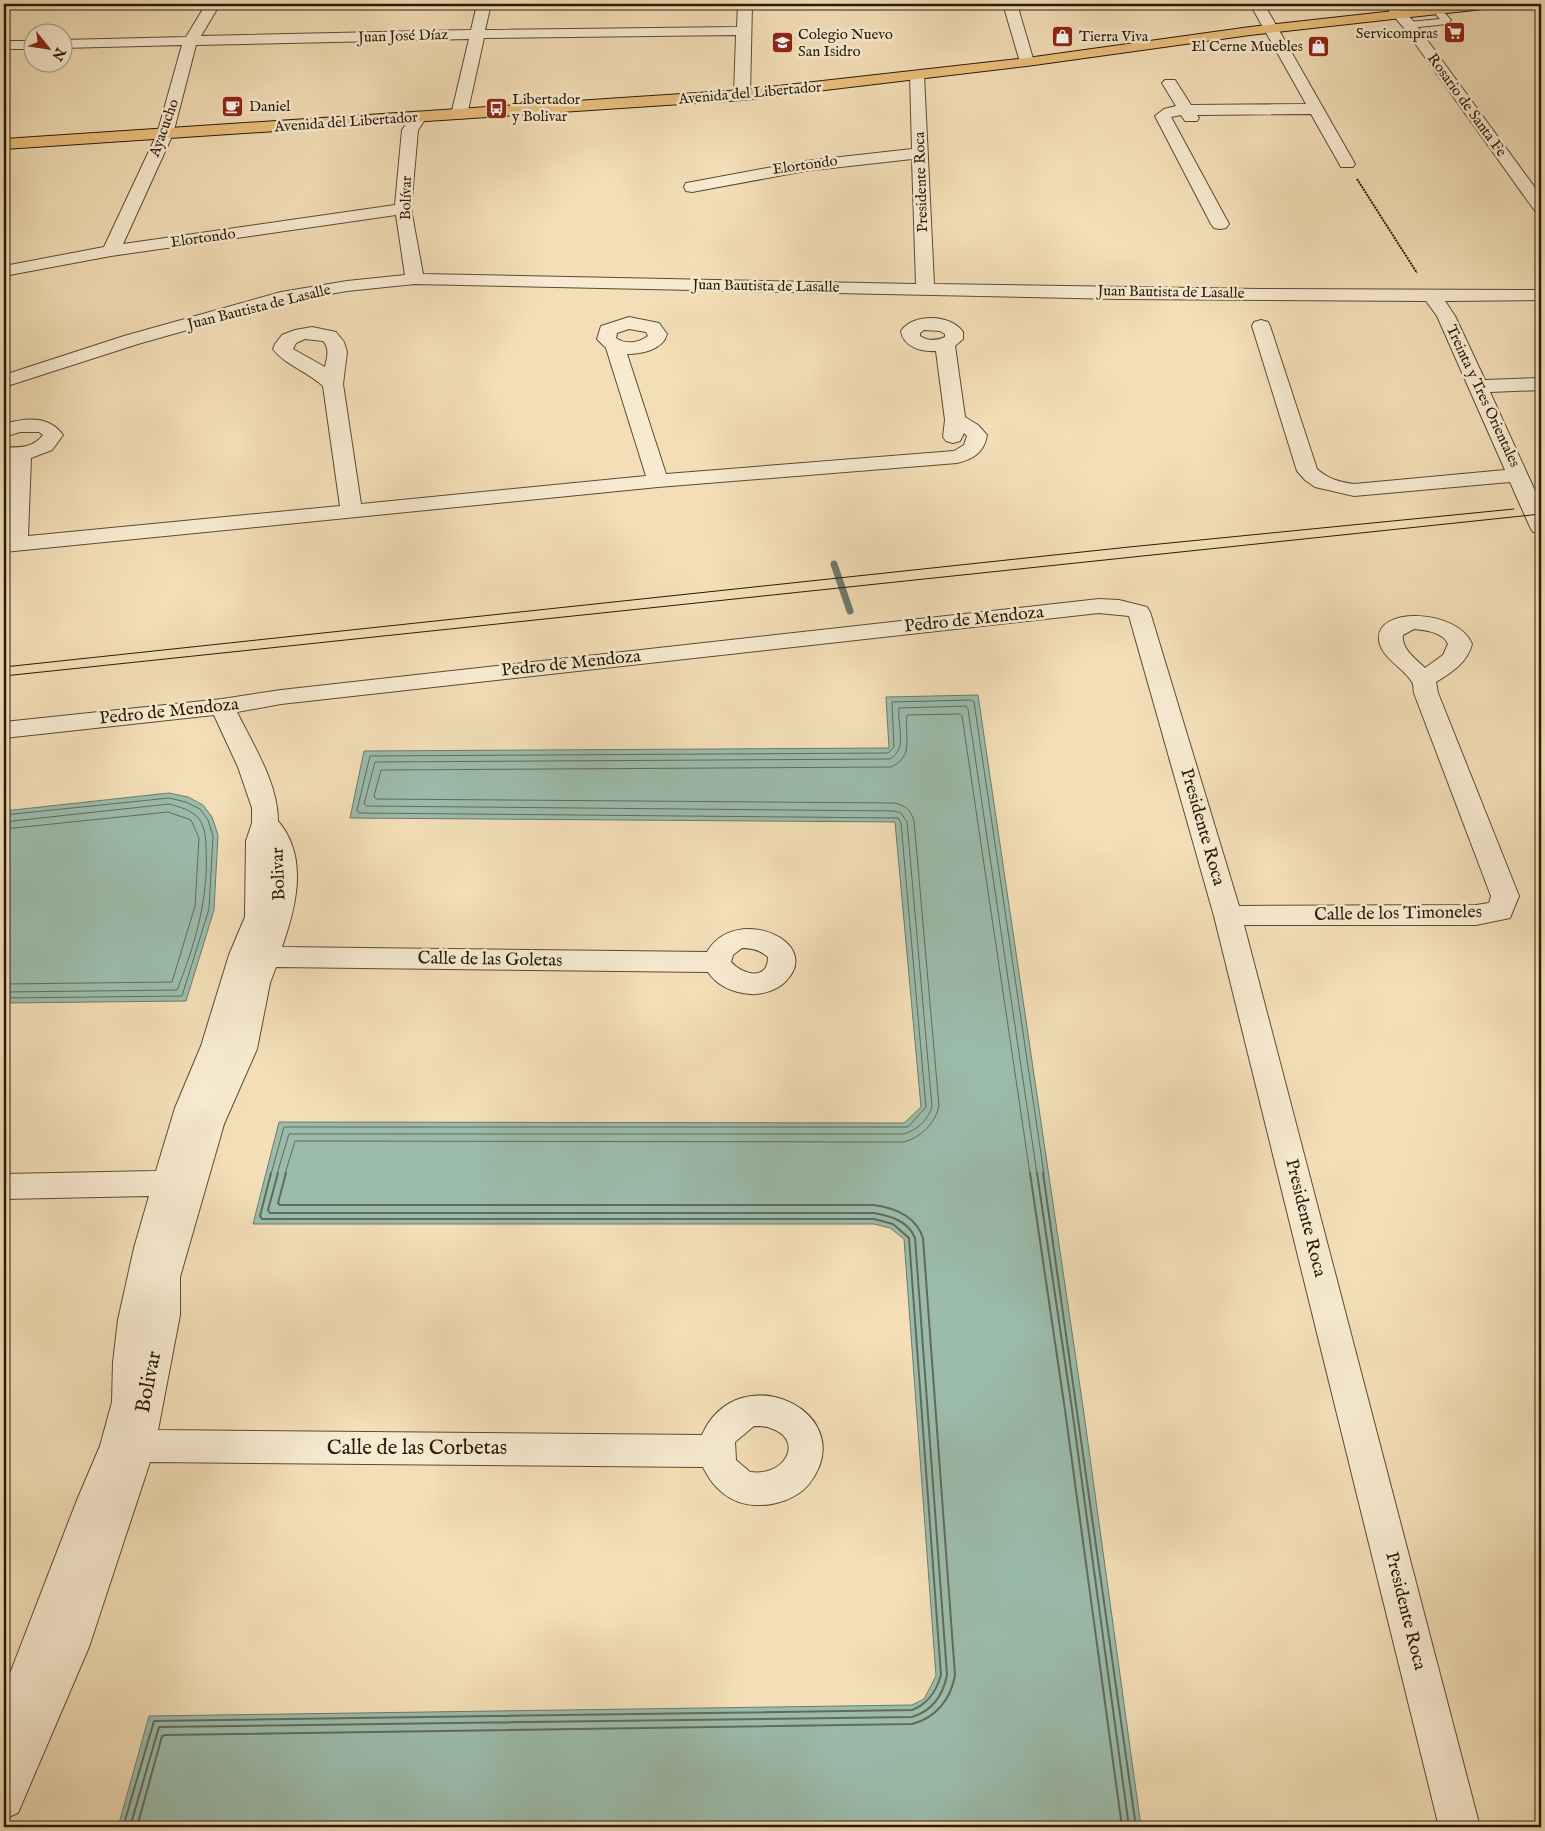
<svg xmlns="http://www.w3.org/2000/svg" width="1545" height="1831" viewBox="0 0 1545 1831" font-family="'IM FELL English',serif">
	<style>
		.water { fill: #9bbcac; stroke: #6d7b6b }
		.lines { fill: none; stroke-linecap: round; stroke-linejoin: round }
		.shore-far1 { stroke: #626b5a; stroke-width: 1 }
		.shore { stroke: #626b5a; stroke-width: 2 }
		.stream { stroke: #6d7b6b; stroke-width: 7 }
		.lane-casing { stroke: #5b4b34; stroke-width: 2 }
		.street-casing { stroke: #5b4b34; stroke-width: 2 }
		.primary-casing { stroke: #281a09; stroke-width: 2 }
		.path { stroke: #281a09; stroke-width: 2; stroke-dasharray: 2 1; stroke-linecap: butt }
		.lane { fill: #f7ead0; fill-rule: evenodd }
		.street { fill: #f7ead0; fill-rule: evenodd }
		.primary { fill: #eabf7c; fill-rule: evenodd }
		.tram { stroke: #281a09; stroke-width: 1 }
		.labels { text-anchor: middle; dominant-baseline: central; stroke-width: 5; stroke-linejoin: round; paint-order: stroke }
		.far-poi-label { font-size: 15px; fill: #281a09; stroke: #f7ead0; text-anchor: start }
		.far-street-label { font-size: 15px; fill: #281a09; stroke: #f7ead0 }
		.street-label { font-size: 18px; fill: #281a09; stroke: #f7ead0 }
		.near-street-label { font-size: 21px; fill: #281a09; stroke: #f7ead0 }
	</style>
	<rect width="100%" height="100%" fill="#f3deb7"/>
	<filter id="stains"><feTurbulence type="fractalNoise" baseFrequency=".004" numOctaves="4"/><feColorMatrix values="0 0 0 0 .2 0 0 0 0 .09 0 0 0 0 .02 0 0 0 .5 -.17"/></filter>
	<radialGradient id="worn" r=".72"><stop offset=".6" stop-color="#630" stop-opacity="0"/><stop offset="1" stop-color="#630" stop-opacity=".3"/></radialGradient>
	<path class="water" d="M978,695L1083,1407L1141,1827H118L149,1716L912,1705L924,1699L936,1676L904,1239L890,1228L874,1224H253L279,1122L904,1123L921,1107L895,822L350,818L364,751L889,748L886,697Z
		M169,793L188,797L203,805L212,817L218,835L214,910L186,1001L4,1003V811Z"/>
	<g class="lines">
		<path class="shore-far1" d="M4,815L169,798L186,802L200,809L208,820L213,836L209,909L182,996L4,998
			M4,822L169,804C180,807 192,810 199,819C205,827 206,839 206,848C209,897 195,945 177,990L4,992
			M4,829L168,812L191,820L199,838L195,906L172,982L4,984
			M271,1174L284,1127H908L926,1107L901,823L898,818L359,813L357,810L370,756L888,753L894,747L892,702L971,700L974,702L1044,1174
			M277,1174L289,1134H904C917,1130 928,1120 932,1107L907,822L901,813L894,811L367,806L364,804L375,762L890,759C908,749 897,725 899,708L966,706L968,709L1037,1174
			M285,1174L295,1141L904,1142C921,1137 935,1124 939,1106L914,821C911,810 905,805 894,803L376,799L374,796L381,770L891,767C915,756 904,736 907,715L959,714L962,716L1030,1174"/>
		<path class="shore" d="M1030,1173L1065,1410L1122,1827
			M1037,1173L1072,1409L1129,1827
			M1043,1173L1136,1827
			M123,1827L154,1721L912,1710C928,1704 936,1692 941,1675L909,1238L893,1224L874,1219H262L260,1216L271,1173
			M130,1827L159,1727L912,1717C932,1711 943,1695 947,1675L915,1238C908,1221 891,1216 874,1213H270L268,1210L278,1173
			M137,1827L162,1736L165,1735L912,1724C936,1718 951,1699 955,1675L923,1238C916,1216 895,1208 874,1205H280L278,1203L286,1173"/>
		<path class="stream" d="M834,564L850,611"/>
		<defs>
			<path id="lane" d="M1437,7L1440,8L1451,20L1447,24L1409,28L1404,25L1409,22L1440,19L1432,10Z"/>
			<path id="street" d="M206,4H220L201,36L471,30L477,4H491L485,30L737,27L738,4H752L750,95L747,98H737L734,95L736,35L484,38L467,115L465,118H453L451,115L469,39L196,45L173,134L123,244L395,205L402,130L412,115H424L426,118L418,130L411,209L423,274L916,284L912,159L805,171L692,192L686,191L684,187L686,183L692,182L805,161L912,149L910,75L912,72H922L924,75L934,284L1260,289L1541,290V300L1445,301L1455,316L1485,380L1541,378V390L1490,392L1541,504V533L1533,532L1530,527L1510,482L1354,496L1315,487L1305,480L1297,471L1252,326L1254,322L1261,320L1268,322L1270,326L1317,469C1328,479 1339,482 1354,484L1505,470L1437,316L1426,301L1119,299L415,284L347,291L289,301L138,344L4,387V375L124,336L281,292L347,281L405,275L396,215L111,256L4,276V266L104,247L157,134L182,45L62,48V40L186,37Z
				M1003,4H1017L1034,62L1032,65H1022L1020,62Z
				M1250,4H1264L1355,164L1353,167H1341L1311,114L1197,115L1199,118L1197,121H1185L1181,115L1171,117L1229,224L1226,228L1220,229L1214,228L1211,224L1155,116L1164,109L1176,106L1162,83L1165,80H1175L1191,105L1306,104Z
				M1383,4H1397L1414,22L1541,196V212L1535,211L1404,28Z
				M4,41H32V49H4Z
				M629,317L659,323L667,334C663,350 641,354 627,354L666,474L954,451L964,445L967,436L964,433L960,441L953,443L946,441L943,437L945,420L936,351C922,352 903,347 901,331C913,313 951,314 963,332V339L955,346L965,417L978,425L987,435C984,453 973,459 957,463L658,487L4,552V538H6L10,460L4,459V447C18,448 33,448 43,435L39,432H20L4,437V424C25,418 49,415 63,435L52,450L31,458L28,536L340,506L323,386C308,372 284,364 273,349L275,344L282,335L295,330L312,327L336,332L344,342L347,352L343,384L361,504L646,476L606,348L597,339L601,326ZM629,329L646,332L648,336C638,343 626,345 616,338L617,333ZM924,330L940,331L945,334V337C936,341 928,341 920,336V333ZM305,339L323,341C330,348 327,358 325,367L293,349L296,343Z
				M1099,599L1119,600L1147,607L1150,612L1239,906L1476,905L1489,903L1491,896L1414,693C1413,690 1414,684 1412,682C1404,668 1381,658 1379,640C1375,606 1458,609 1472,644C1467,663 1452,672 1436,682L1438,693L1519,896L1510,918L1476,925H1244L1480,1827H1439L1214,916L1129,616L1099,613L281,704L237,712C253,745 278,783 278,821C309,857 296,907 282,947L707,952C735,903 826,942 785,982C777,990 762,995 750,994C734,993 717,986 708,972L276,967L270,983L257,1049L224,1124L180,1277V1315L158,1430L702,1435C738,1353 864,1413 809,1484C797,1499 774,1506 755,1505C730,1504 713,1488 703,1467L150,1462L89,1647L18,1813L4,1819V1689L77,1500L100,1446L112,1402L113,1362L118,1320L134,1248L149,1196L4,1199V1174L156,1171L175,1108L201,1046L229,955L245,917L246,841L252,823V808L238,767L214,715L4,738V722L222,699L281,690ZM1414,629C1425,630 1443,632 1448,644L1443,655L1425,668C1416,659 1401,649 1403,635ZM742,948C752,948 760,950 768,957C768,981 743,975 731,962L733,955ZM754,1426C760,1426 767,1426 773,1429C804,1441 785,1477 750,1472L736,1460L735,1442Z"/>
			<path id="primary" d="M1457,4H1499L1492,8L1250,35L1027,66L742,100L4,149V139L742,90L1027,58L1250,27Z"/>
		</defs>
		<use href="#lane" class="lane-casing"/>
		<use href="#street" class="street-casing"/>
		<use href="#primary" class="primary-casing"/>
		<path class="path" d="M1357,179L1417,273"/>
		<use href="#lane" class="lane"/>
		<use href="#street" class="street"/>
		<use href="#primary" class="primary"/>
		<path class="tram" d="M4,667L1129,547L1514,509
			M4,676L1541,514"/>
	</g>
	<defs>
		<symbol id="supermarket-square" viewBox="-11 -11 22 22"><rect x="-9" y="-9" width="18" height="18" rx="4" fill="#8f2418" stroke="#f7ead0"/><path d="M-6-5.5h2.5l.6 2H6L4.5 2H-2.5L-4.4-4H-6ZM-1.5 3.2a1.3 1.3 0 1 0 .1 0ZM3 3.2a1.3 1.3 0 1 0 .1 0Z" fill="#fff"/></symbol>
		<symbol id="shop-square" viewBox="-11 -11 22 22"><rect x="-9" y="-9" width="18" height="18" rx="4" fill="#8f2418" stroke="#f7ead0"/><path d="M-5-2.5h2.3a2.7 3.5 0 0 1 5.4 0H5L5.5 6h-11ZM-1.5-2.5h3a1.5 2.3 0 0 0-3 0Z" fill="#fff"/></symbol>
		<symbol id="school-square" viewBox="-11 -11 22 22"><rect x="-9" y="-9" width="18" height="18" rx="4" fill="#8f2418" stroke="#f7ead0"/><path d="M0-5L7-2L0 1L-7-2ZM-4 1L0 2.5L4 1V4Q0 6-4 4Z" fill="#fff"/></symbol>
		<symbol id="cafe-square" viewBox="-11 -11 22 22"><rect x="-9" y="-9" width="18" height="18" rx="4" fill="#8f2418" stroke="#f7ead0"/><path d="M-5.5-4.5H6V0H3Q3 3.5 0 3.5H-2.5Q-5.5 3.5-5.5 0ZM3-3.2v2h1.7v-2ZM-6 4.5H4V6H-6Z" fill="#fff"/></symbol>
		<symbol id="bus-square" viewBox="-11 -11 22 22"><rect x="-9" y="-9" width="18" height="18" rx="4" fill="#8f2418" stroke="#f7ead0"/><path d="M-5-6H5V4H4V6H2V4H-2V6H-4V4H-5ZM-3.5-4V0h7V-4ZM-3.5 1.2v1.5H-2V1.2ZM2 1.2v1.5H3.5V1.2Z" fill="#fff"/></symbol>
	</defs>
	<g fill-rule="evenodd">
		<use href="#supermarket-square" x="1442" y="20" width="25" height="25"/>
		<use href="#shop-square" x="1050" y="24" width="25" height="25"/>
		<use href="#school-square" x="770" y="30" width="25" height="25"/>
		<use href="#shop-square" x="1306" y="34" width="25" height="25"/>
		<use href="#cafe-square" x="220" y="94" width="25" height="25"/>
		<use href="#bus-square" x="484" y="96" width="25" height="25"/>
	</g>
	<g class="labels">
		<g class="far-poi-label">
			<text x="1438" y="33" text-anchor="end">Servicompras</text>
			<text x="798" y="34">Colegio Nuevo<tspan x="798" dy="17">San Isidro</tspan></text>
			<text x="1079" y="36">Tierra Viva</text>
			<text x="1303" y="46" text-anchor="end">El Cerne Muebles</text>
			<text x="512" y="99">Libertador<tspan x="512" dy="17">y Bolivar</tspan></text>
			<text x="249" y="106">Daniel</text>
		</g>
		<g class="far-street-label">
			<text transform="translate(403 36) rotate(-2)">Juan José Díaz</text>
			<text transform="translate(750 93) rotate(-5)">Avenida del Libertador</text>
			<text transform="translate(1467 105) rotate(54)">Rosario de Santa Fe</text>
			<text transform="translate(346 122) rotate(-4)">Avenida del Libertador</text>
			<text transform="translate(164 128) rotate(-70)">Ayacucho</text>
			<text transform="translate(805 165) rotate(-8)">Elortondo</text>
			<text transform="translate(921 182) rotate(-92)">Presidente Roca</text>
			<text transform="translate(406 198) rotate(-89)">Bolívar</text>
			<text transform="translate(203 238) rotate(-8)">Elortondo</text>
			<text transform="translate(766 286) rotate(1)">Juan Bautista de Lasalle</text>
			<text transform="translate(1171 292) rotate(1)">Juan Bautista de Lasalle</text>
			<text transform="translate(259 307) rotate(-14)">Juan Bautista de Lasalle</text>
			<text transform="translate(1483 396) rotate(65)">Treinta y Tres Orientales</text>
		</g>
		<g class="street-label">
			<text transform="translate(974 620) rotate(-6)">Pedro de Mendoza</text>
			<text transform="translate(571 664) rotate(-6)">Pedro de Mendoza</text>
			<text transform="translate(169 712) rotate(-6)">Pedro de Mendoza</text>
			<text transform="translate(1202 827) rotate(74)">Presidente Roca</text>
			<text transform="translate(279 874) rotate(-92)">Bolivar</text>
			<text transform="translate(1398 914) rotate(-1)">Calle de los Timoneles</text>
			<text transform="translate(490 960) rotate(1)">Calle de las Goletas</text>
			<text transform="translate(1305 1218) rotate(76)">Presidente Roca</text>
			<text transform="translate(1405 1611) rotate(76)">Presidente Roca</text>
		</g>
		<g class="near-street-label">
			<text transform="translate(149 1382) rotate(-79)">Bolivar</text>
			<text x="417" y="1448">Calle de las Corbetas</text>
		</g>
	</g>
	<rect width="1545" height="1831" fill="none" stroke="#f3deb7" stroke-width="20"/>
	<rect x="5" y="5" width="1535" height="1821" fill="none" stroke="#281a09" stroke-width="2.5"/>
	<rect x="10" y="10" width="1525" height="1811" fill="none" stroke="#281a09"/>
	<g transform="translate(48 48) rotate(120)"><circle r="24" fill="#f7ead0" stroke="#a49780"/>
	<path d="M0-4L9 19L0 12L-9 19Z" fill="#8f2418"/>
	<text y="-8" font-size="14" font-weight="bold" text-anchor="middle" fill="#281a09">N</text>
	</g>
	<rect width="100%" height="100%" filter="url(#stains)"/>
	<rect width="100%" height="100%" fill="url(#worn)"/>
</svg>
